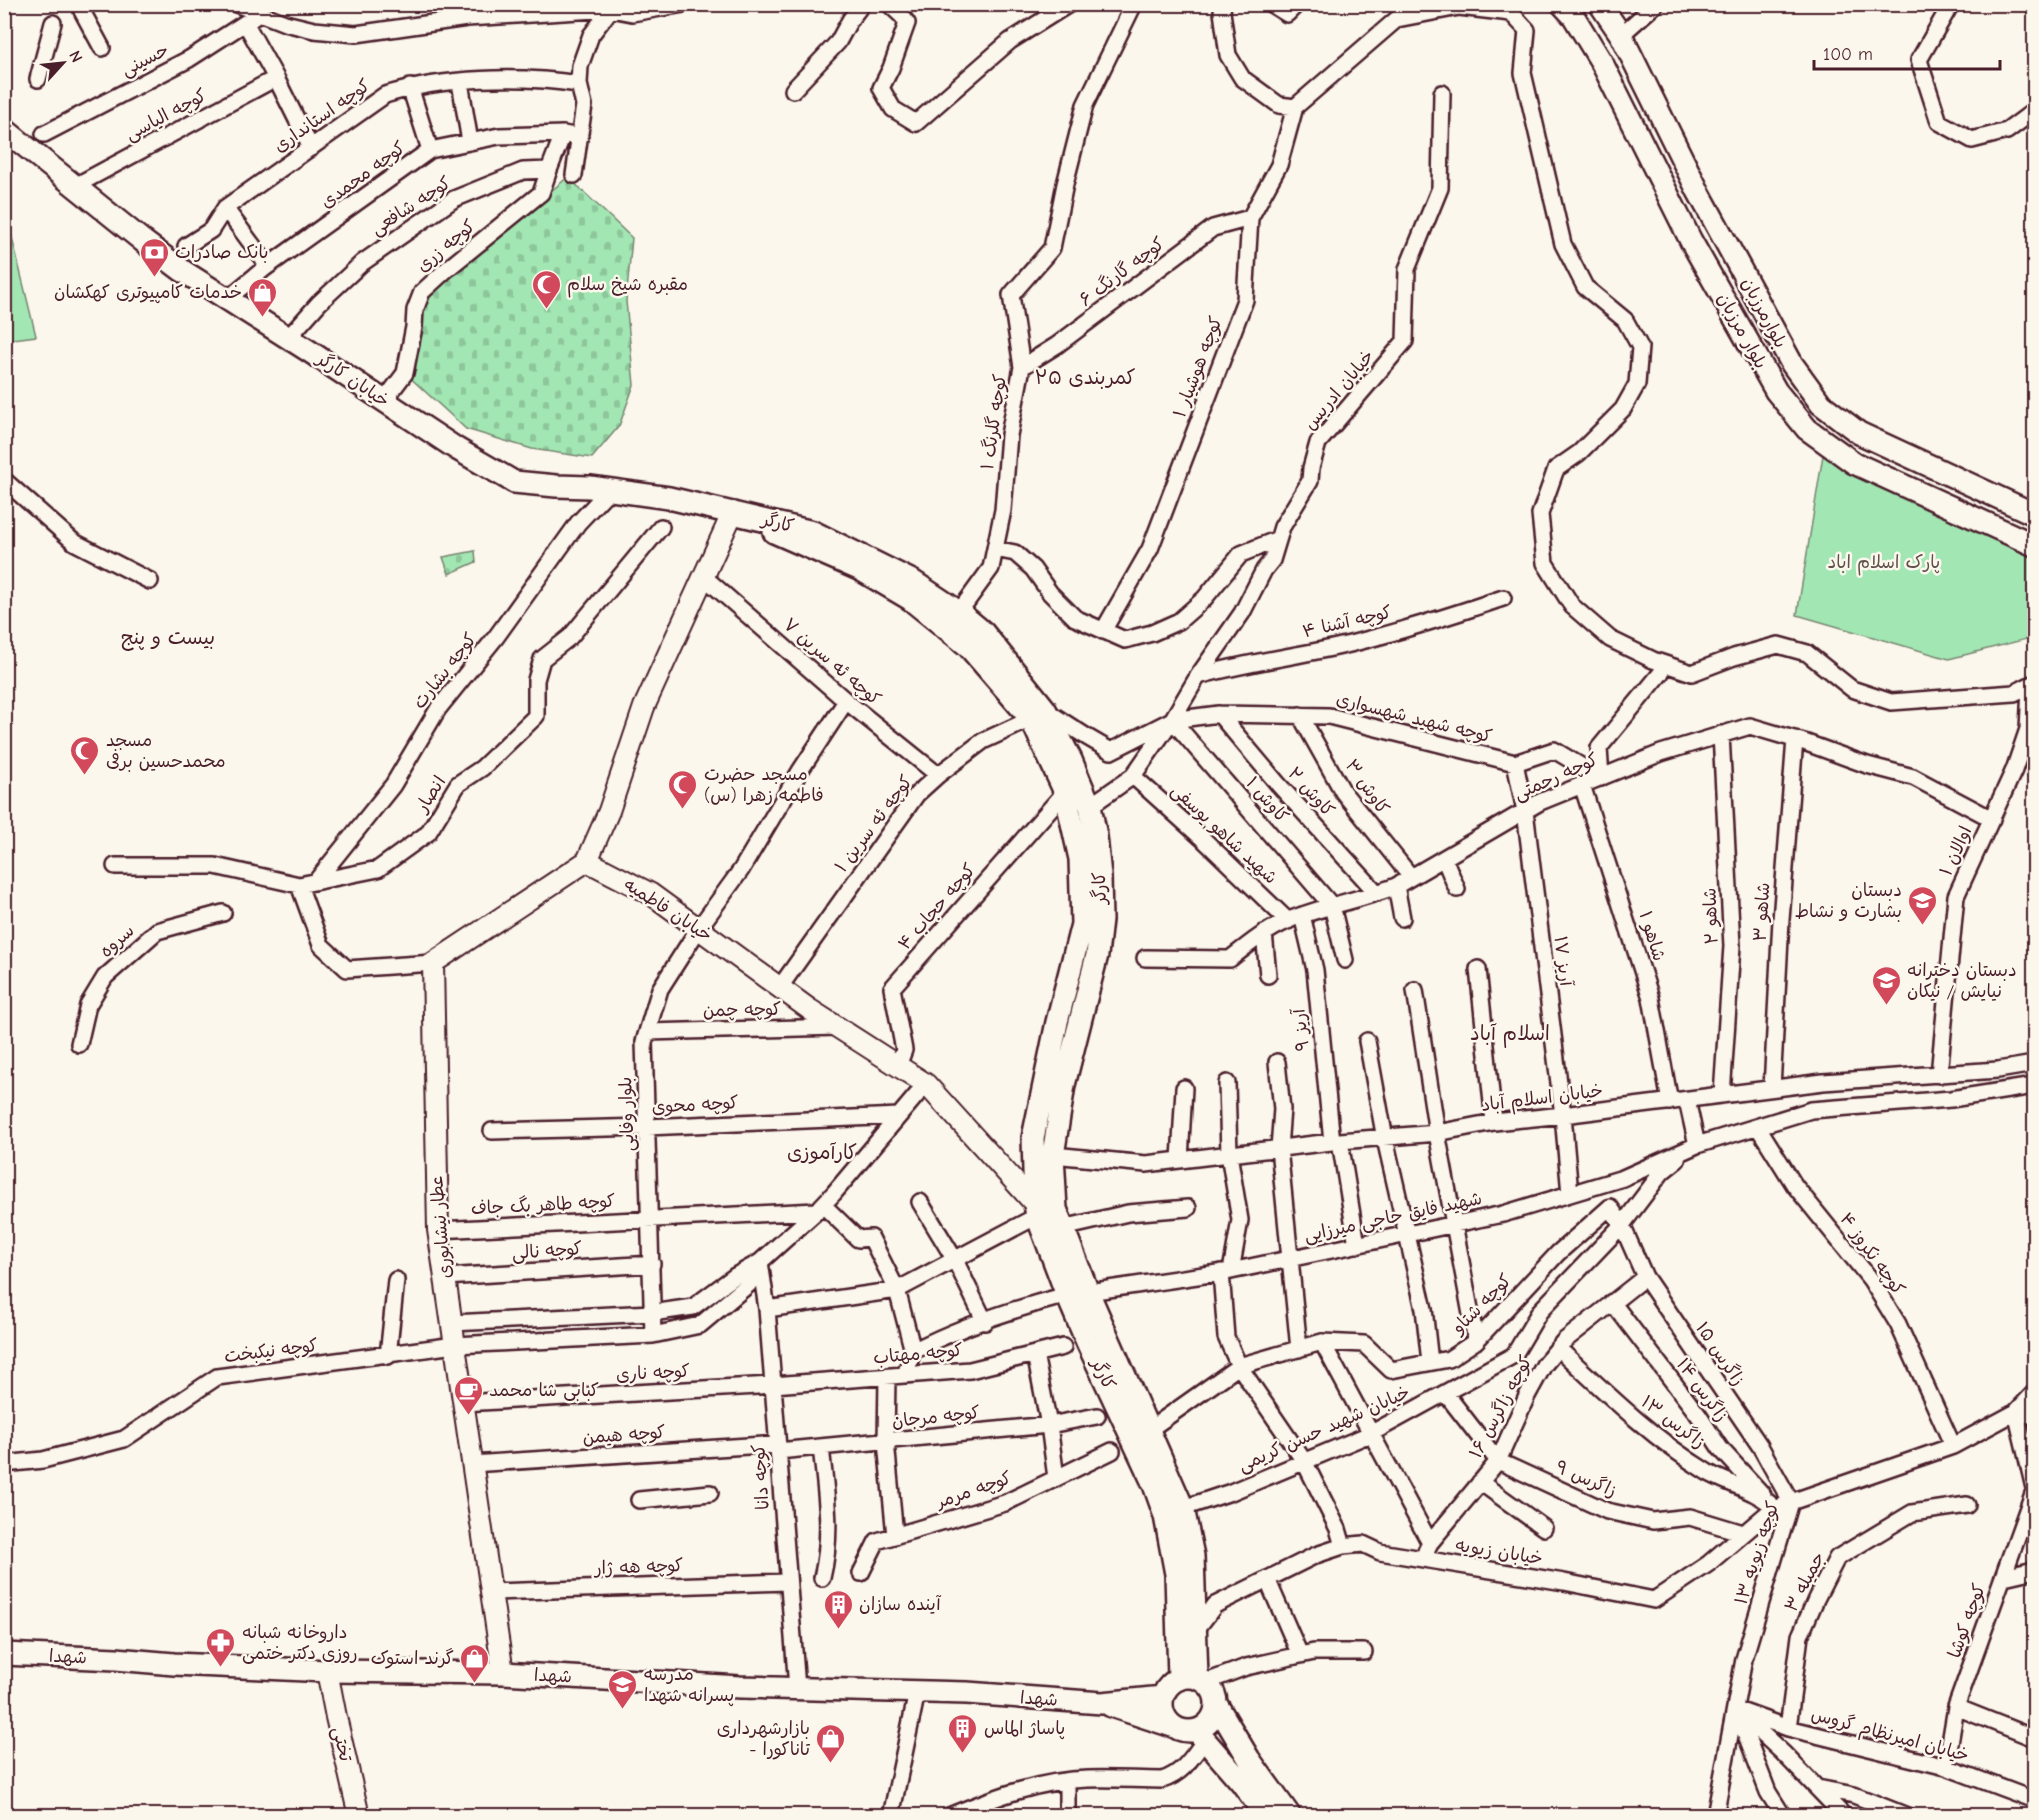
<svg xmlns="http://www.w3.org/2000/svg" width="2039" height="1820" viewBox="0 0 2039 1820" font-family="'Comic Neue','Playpen Sans Arabic',sans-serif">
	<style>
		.cemetery { fill: url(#cemetery-stones); stroke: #76836f; stroke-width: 1.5 }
		.green { fill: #a2e7b3; stroke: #76836f; stroke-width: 1.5 }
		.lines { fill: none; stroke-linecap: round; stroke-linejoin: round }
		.minor-casing { stroke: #4a1f2b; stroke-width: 20 }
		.tertiary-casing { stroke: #4a1f2b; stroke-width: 24 }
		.secondary-casing { stroke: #4a1f2b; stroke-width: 26 }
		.minor { stroke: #fbf7ec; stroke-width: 15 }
		.tertiary { stroke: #fbf7ec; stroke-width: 20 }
		.secondary { stroke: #fbf7ec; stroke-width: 21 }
		.labels { text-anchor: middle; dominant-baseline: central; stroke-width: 5; stroke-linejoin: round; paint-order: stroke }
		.street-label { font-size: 18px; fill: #4a1f2b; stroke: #fbf7ec }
		.poi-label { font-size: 18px; fill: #4a1f2b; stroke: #fbf7ec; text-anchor: start }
		.park-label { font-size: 18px; fill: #60514d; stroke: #fbf7ec }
		.neighbourhood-label { font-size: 20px; fill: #4a1f2b; stroke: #fbf7ec }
	</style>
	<defs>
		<pattern id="cemetery-stones" width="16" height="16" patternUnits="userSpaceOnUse" patternTransform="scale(1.5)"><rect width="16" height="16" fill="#a2e7b3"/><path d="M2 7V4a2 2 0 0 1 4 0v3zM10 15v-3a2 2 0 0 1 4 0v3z" fill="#8dc69a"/></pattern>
	</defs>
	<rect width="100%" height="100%" fill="#fbf7ec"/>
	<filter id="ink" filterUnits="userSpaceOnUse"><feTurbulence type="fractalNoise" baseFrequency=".0167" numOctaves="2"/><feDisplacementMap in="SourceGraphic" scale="12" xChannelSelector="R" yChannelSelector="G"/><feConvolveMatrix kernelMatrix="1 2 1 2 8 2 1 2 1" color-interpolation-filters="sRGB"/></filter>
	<g filter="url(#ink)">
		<path class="cemetery" d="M568,177L632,238L626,301L634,385L619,426L592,458L532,449L466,429L405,373L423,297Z
			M475,551L476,562L449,574L443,557Z"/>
		<path class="green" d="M4,205L36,336L5,340H4Z
			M1823,455L2034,544V637L1949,659L1797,615Z"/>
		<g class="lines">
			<defs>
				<path id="minor" d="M236,4L285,23L314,30L356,34L467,18L611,9
					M613,4L611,9L632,13L684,4
					M889,4L902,16L907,23L891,68L881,88L893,109L916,123L1010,41L1069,4
					M1223,4L1222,12L1228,55L1242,78L1279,105L1295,107L1397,19L1459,7L1511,13L1527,30L1523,73L1563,244L1585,287L1625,320L1640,347L1637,384L1623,409L1579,453L1556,469L1540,514L1545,563L1572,606L1610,639L1653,660L1692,673L1734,657L1778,645L1807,653L1852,689L1891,702L2014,693L2034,683
					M1271,4L1287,14L1297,4
					M1951,4L1919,60L1939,122L1972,140L2007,131L2034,111
					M82,11L102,48
					M246,24L276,78L311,148
					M1621,35L1656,4
					M38,79L53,23
					M460,82L470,142
					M410,87L430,150
					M793,90L838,42L850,20L862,4
					M44,134L189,59L259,14
					M574,175L584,105L579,84L580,66L591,35L611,9
					M75,186L276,78
					M225,208L268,266
					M186,246L211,230L225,208L385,95C444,77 519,75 579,84
					M226,300L265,268L430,150L499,136L563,134L580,137
					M288,338L319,303L362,263L454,199L523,171L549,170L563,134
					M1022,367L1057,345L1213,228L1250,218
					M384,401L405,373L414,327L415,310L422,292L446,270L541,193L549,170
					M4,480L74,542L150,581
					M995,549L1015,553L1033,569L1050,593L1075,618L1125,640L1152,633L1179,621L1204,599L1241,554L1278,539
					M703,576L846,701L938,775
					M959,612L991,568L1003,510L1009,435L1022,367L1011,295L1052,248L1065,184L1085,105L1134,4
					M1103,631L1150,549L1245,300L1250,218L1279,165L1295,107
					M1198,676C1248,662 1299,656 1350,644C1402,631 1453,615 1503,598
					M1048,712L1087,737L1111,751L1172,720L1219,714L1329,716L1515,763L1554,750L1601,778
					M1219,714L1278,784L1377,893
					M1300,715L1343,792L1411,877
					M1172,720L1332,906L1345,960
					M1721,734L1732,946L1722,1095
					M1515,763L1525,811L1563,1115L1570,1194
					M1133,776L1203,839L1288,921
					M1601,778L1599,748L1661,673
					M1582,785L1651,998L1670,1102
					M1090,806L1133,776L1172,720L1198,676L1242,613L1264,570L1272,560L1282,527L1310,481L1311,468L1318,443L1405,341L1407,269L1440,188L1442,93
					M1444,858L1457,889
					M115,866H215L299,885L378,869L428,833L458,784L482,768L536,716V680L542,659L570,637L661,527
					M317,880L393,785L438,709L496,637L578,523L610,489
					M299,885L321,945L347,969L433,963
					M1396,886L1402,918
					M1302,915L1315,970L1332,1142
					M1264,933L1268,975
					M1145,958L1230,959C1249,944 1266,930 1289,920C1323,906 1361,900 1396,886L1540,802L1661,753L1750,726L1804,742L1867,765L1913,777L1992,819
					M1478,969L1494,1122
					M780,987L917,794L938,775L983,741L1031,719
					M1415,990L1437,1133L1476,1341
					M647,1032L838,1027
					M1367,1041L1385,1139L1424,1309L1430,1362
					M79,1044L88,1005L105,977L157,931L223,913
					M1277,1062L1282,1109L1279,1148L1299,1349
					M898,1066L904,1050L892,988L1065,792
					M1939,1075L1956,896L2014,770L2028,729L2030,687
					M1227,1083L1229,1154L1240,1220L1231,1271
					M1772,1088L1781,920L1795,739
					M1687,1100L1697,1145
					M1758,1127L1795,1186L1871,1280L1898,1324L1953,1446
					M492,1131L647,1127L899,1116
					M1340,1141L1357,1245
					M1053,1155L1146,1164L1340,1141L1437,1133L1494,1122L1563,1115L1823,1082L1998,1070L2034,1064
					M1180,1160L1184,1088
					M920,1202L955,1260L985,1322
					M823,1205L858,1239L871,1238L897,1290L913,1351
					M1063,1228L1128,1213L1188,1208
					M438,1230L817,1211
					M760,1262L767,1309L797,1688
					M1221,1272L1226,1337L1239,1366L1304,1461L1338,1529L1343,1546
					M445,1277L652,1264
					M1088,1292L1231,1271L1503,1214L1623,1178L1697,1145L1811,1110L1951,1099L2034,1086
					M1612,1302L1699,1416L1720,1448L1763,1495
					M767,1309L897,1290L1037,1216
					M452,1323L652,1313L693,1307L735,1276L760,1262L817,1211L834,1193L926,1084
					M653,1335L644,1042L660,989L699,928L741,870L800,771L846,701
					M1322,1342L1430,1543L1426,1551
					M1558,1348C1605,1392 1652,1438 1707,1472C1730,1485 1757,1490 1776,1509
					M1035,1354L1049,1425L1056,1478
					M388,1356L396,1280
					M906,1375L907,1369L913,1351C960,1327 1016,1308 1067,1295
					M887,1377L886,1442L895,1536
					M1446,1394L1498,1461L1607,1511L1653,1521L1690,1517L1743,1533
					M463,1403L773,1385L970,1370L1063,1347
					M2016,1412L2034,1488
					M2016,1412L2034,1416
					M1150,1429L1239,1366L1322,1342L1364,1344L1391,1370L1449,1359L1476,1341L1558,1253L1610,1207L1622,1225L1645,1277L1760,1446L1791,1502L1769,1512L1708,1564L1654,1600L1564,1582L1380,1552L1363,1544L1343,1546L1316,1555L1215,1605L1196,1630
					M821,1447C826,1494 833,1532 822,1578
					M778,1451L1049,1425L1097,1416
					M4,1464L43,1460L124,1439L217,1377L455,1345L653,1335L700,1325L749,1284L760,1262
					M472,1464L778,1444
					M1480,1482L1544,1528
					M639,1500L710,1493
					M1183,1508L1231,1492L1370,1434L1514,1355L1540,1311L1622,1225L1662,1172L1677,1160
					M1430,1543L1498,1461L1527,1396L1544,1365L1564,1341L1645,1277
					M861,1573L877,1541L1005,1503L1112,1451
					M2004,1577L2034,1570
					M1267,1579L1300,1655
					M491,1592L788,1582
					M1206,1682L1246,1667L1314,1652H1364
					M1956,1707L2034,1738
					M1735,1709L1788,1728L1946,1767L2034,1800
					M1738,1714L1768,1792L1783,1816
					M1742,1715L1783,1753L1844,1816
					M1788,1728L1800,1636L1816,1599L1837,1558L1912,1513L1967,1505
					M1946,1767L1956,1707L2034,1491
					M1067,1781V1816
					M1817,1788L1854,1795L1907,1816
					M891,1816L917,1692
					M949,1816C993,1798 1040,1780 1088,1779C1112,1778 1138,1780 1162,1780C1183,1774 1193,1756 1205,1740
					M1715,1816L1744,1659L1791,1502L1953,1446L2016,1412L2034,1393"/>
				<path id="tertiary" d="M587,861L651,894L809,1009L926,1084L1035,1204
					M587,861L609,811L644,707L733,512
					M327,1671L336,1717L359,1816
					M503,1673L438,1230L433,963L587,861"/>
				<path id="secondary" d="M1562,4L1574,17L1602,63L1691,241L1776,391L1807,429L1854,463L2034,545
					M1600,4L1621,35L1698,191L1792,364L1821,404L1859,433L2034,514
					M4,129L143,241L183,271L309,351L457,449L514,482L556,486L590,487L669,498L813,532L914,582L959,612L983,632L1045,709L1071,760L1090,806L1096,836L1100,876L1101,920L1097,955L1064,1085L1053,1155L1056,1209L1088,1292L1183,1508L1193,1556L1197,1678
					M774,532L861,570L910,599L968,646L1031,719L1065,792L1080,859L1082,924L1057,1022L1033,1138L1035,1204L1037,1216L1067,1295L1087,1342L1154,1485L1165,1516L1176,1574L1179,1679
					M4,1654L116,1659L174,1664L327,1671L503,1673L740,1687L967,1693L1102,1703L1163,1697
					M1162 1704a27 27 0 1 1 54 0a27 27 0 1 1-54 0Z
					M1217,1705L1249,1759L1290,1816
					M1111,1706L1172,1726
					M1197,1731L1242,1783L1266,1816"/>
			</defs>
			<use href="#minor" class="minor-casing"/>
			<use href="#tertiary" class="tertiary-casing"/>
			<use href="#secondary" class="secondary-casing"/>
			<use href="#minor" class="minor"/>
			<use href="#tertiary" class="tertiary"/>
			<use href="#secondary" class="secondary"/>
		</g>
	</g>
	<defs>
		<symbol id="bank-pin" viewBox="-11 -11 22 30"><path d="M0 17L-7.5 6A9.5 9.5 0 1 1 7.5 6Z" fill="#d1495b" stroke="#fbf7ec"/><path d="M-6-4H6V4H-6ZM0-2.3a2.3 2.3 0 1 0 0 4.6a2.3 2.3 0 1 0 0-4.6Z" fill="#fff"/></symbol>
		<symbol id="mosque-pin" viewBox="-11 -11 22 30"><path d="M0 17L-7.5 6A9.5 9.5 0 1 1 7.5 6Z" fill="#d1495b" stroke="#fbf7ec"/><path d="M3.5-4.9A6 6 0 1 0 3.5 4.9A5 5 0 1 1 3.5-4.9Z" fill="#fff"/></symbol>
		<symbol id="shop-pin" viewBox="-11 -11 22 30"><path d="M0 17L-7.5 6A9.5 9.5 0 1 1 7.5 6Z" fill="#d1495b" stroke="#fbf7ec"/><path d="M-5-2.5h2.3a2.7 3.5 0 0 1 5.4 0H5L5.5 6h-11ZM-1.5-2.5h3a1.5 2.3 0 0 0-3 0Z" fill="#fff"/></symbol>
		<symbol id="school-pin" viewBox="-11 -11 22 30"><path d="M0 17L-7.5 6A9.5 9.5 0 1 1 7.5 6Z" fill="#d1495b" stroke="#fbf7ec"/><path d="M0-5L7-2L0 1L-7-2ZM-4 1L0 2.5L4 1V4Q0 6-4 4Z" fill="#fff"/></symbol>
		<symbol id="cafe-pin" viewBox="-11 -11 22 30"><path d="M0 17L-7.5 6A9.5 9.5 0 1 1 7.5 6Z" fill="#d1495b" stroke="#fbf7ec"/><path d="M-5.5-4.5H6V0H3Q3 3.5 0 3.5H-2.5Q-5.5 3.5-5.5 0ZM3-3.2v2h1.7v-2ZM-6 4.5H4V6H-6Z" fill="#fff"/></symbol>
		<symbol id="building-pin" viewBox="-11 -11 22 30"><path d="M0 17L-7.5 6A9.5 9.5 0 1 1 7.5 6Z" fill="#d1495b" stroke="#fbf7ec"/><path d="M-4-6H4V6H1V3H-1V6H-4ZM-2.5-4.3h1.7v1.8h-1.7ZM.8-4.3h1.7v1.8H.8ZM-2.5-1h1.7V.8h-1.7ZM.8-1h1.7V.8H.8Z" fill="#fff"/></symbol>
		<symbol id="pharmacy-pin" viewBox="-11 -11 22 30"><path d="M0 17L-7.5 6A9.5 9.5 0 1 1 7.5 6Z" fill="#d1495b" stroke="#fbf7ec"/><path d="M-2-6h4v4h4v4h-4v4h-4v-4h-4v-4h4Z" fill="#fff"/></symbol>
	</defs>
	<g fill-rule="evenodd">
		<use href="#bank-pin" x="138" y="236" width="33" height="45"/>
		<use href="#mosque-pin" x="530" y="268" width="33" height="45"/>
		<use href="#shop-pin" x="246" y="276" width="33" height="45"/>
		<use href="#mosque-pin" x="68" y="734" width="33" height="45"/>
		<use href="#mosque-pin" x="666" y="768" width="33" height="45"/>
		<use href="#school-pin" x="1906" y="884" width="33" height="45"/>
		<use href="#school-pin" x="1870" y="964" width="33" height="45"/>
		<use href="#cafe-pin" x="452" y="1374" width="33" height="45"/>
		<use href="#building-pin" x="822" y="1588" width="33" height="45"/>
		<use href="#pharmacy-pin" x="204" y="1626" width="33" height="45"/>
		<use href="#shop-pin" x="458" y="1642" width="33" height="45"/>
		<use href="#school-pin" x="606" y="1668" width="33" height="45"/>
		<use href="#building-pin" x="946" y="1712" width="33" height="45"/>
		<use href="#shop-pin" x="814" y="1722" width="33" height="45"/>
	</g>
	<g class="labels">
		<g class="street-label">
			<text transform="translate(145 60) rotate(-27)">حسینی</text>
			<text transform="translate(166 115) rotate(-28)">کوچه الیاسی</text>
			<text transform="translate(322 116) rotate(-35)">کوچه استانداری</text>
			<text transform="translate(363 175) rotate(-36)">کوچه محمدی</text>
			<text transform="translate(411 206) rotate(-33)">کوچه شافعی</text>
			<text transform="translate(446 246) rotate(-40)">کوچه زری</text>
			<text transform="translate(1122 272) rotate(-37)">کوچه گارنگ ۶</text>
			<text transform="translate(1764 313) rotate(62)">بلوارمرزبان</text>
			<text transform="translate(1742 331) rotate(61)">بلوار مرزبان</text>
			<text transform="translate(1198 367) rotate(-69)">کوچه هوشیار ۱</text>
			<text transform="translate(353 380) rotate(34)">خیابان کارگر</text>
			<text transform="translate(1339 390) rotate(-50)">خیابان ادریس</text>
			<text transform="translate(994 422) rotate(-82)">کوچه گلرنگ ۱</text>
			<text transform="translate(778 523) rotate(14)">کارگر</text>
			<text transform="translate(1347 622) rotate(-13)">کوچه آشنا ۴</text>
			<text transform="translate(832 662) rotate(41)">کوچه ئه سرین ۷</text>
			<text transform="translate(445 671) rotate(-52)">کوچه بشارت</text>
			<text transform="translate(1414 718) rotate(14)">کوچه شهید شهسواری</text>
			<text transform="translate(1556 777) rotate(-24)">کوچه رحمتی</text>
			<text transform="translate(1367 787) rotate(55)">کاوش ۳</text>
			<text transform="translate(1311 792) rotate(48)">کاوش ۲</text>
			<text transform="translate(431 794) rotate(-57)">انصار</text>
			<text transform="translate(1267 800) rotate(49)">کاوش ۱</text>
			<text transform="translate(874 824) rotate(-53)">کوچه ئه سرین ۱</text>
			<text transform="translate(1224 834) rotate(43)">شهید شاهو یوسفی</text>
			<text transform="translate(1956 851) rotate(-65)">اوالان ۱</text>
			<text transform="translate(1100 888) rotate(-92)">کارگر</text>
			<text transform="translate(937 907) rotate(-49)">کوچه حجاب ۴</text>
			<text transform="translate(668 910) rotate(33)">خیابان فاطمیه</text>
			<text transform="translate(1762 912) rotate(-86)">شاهو ۳</text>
			<text transform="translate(1711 916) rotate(-92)">شاهو ۲</text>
			<text transform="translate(1652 936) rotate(73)">شاهو ۱</text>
			<text transform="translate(117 941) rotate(-42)">سروه</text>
			<text transform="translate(1563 961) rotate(83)">آریز ۱۷</text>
			<text transform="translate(742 1010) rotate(-1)">کوچه چمن</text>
			<text transform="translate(1301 1030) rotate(-96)">آریز ۹</text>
			<text transform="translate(1542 1098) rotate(-7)">خیابان اسلام آباد</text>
			<text transform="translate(695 1105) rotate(-3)">کوچه محوی</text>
			<text transform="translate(627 1114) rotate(-92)">بلوار وفایی</text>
			<text transform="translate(543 1205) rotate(-3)">کوچه طاهر بگ جاف</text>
			<text transform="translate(1393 1217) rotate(-12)">شهید فایق حاجی میرزایی</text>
			<text transform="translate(441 1227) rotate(-95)">عطار نیشابوری</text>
			<text transform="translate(547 1251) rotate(-4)">کوچه نالی</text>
			<text transform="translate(1872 1254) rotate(54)">کوچه نکروز ۴</text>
			<text transform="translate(1482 1304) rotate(-45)">کوچه شتاو</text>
			<text transform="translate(271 1351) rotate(-7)">کوچه نیکبخت</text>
			<text transform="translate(918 1354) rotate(-5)">کوچه مهتاب</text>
			<text transform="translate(1720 1354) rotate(56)">زاگرس ۱۵</text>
			<text transform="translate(653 1373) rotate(-3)">کوچه ناری</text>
			<text transform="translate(1103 1374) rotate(64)">کارگر</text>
			<text transform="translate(1702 1390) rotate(54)">زاگرس ۱۴</text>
			<text transform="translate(1501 1407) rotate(-62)">کوچه زاگرس ۱۶</text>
			<text transform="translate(936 1417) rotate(-6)">کوچه مرجان</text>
			<text transform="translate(1673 1422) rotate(37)">زاگرس ۱۳</text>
			<text transform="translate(1324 1429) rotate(-24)">خیابان شهید حسن کریمی</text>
			<text transform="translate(624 1435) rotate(-4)">کوچه هیمن</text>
			<text transform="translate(761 1477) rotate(-94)">کوچه دانا</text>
			<text transform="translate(1586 1479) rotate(24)">زاگرس ۹</text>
			<text transform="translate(974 1490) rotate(-19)">کوچه مرمر</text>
			<text transform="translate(1499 1552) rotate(9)">خیابان زیویه</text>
			<text transform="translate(1757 1553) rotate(-72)">کوچه زیویه ۱۳</text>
			<text transform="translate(639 1567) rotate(-2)">کوچه هه ژار</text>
			<text transform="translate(1805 1582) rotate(-62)">جمیله ۳</text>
			<text transform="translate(1967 1621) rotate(-70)">کوچه کوشا</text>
			<text transform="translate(68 1657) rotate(3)">شهدا</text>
			<text transform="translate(553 1676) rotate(3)">شهدا</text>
			<text transform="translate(1039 1699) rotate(4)">شهدا</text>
			<text transform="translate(1890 1735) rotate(15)">خیابان امیرنظام گروس</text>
			<text transform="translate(342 1744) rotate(77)">تختی</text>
		</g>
		<g class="poi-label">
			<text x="175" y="252">بانک صادرات</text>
			<text x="567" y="284">مقبره شیخ سلام</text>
			<text x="242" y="292" text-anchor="end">خدمات کامپیوتری کهکشان</text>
			<text x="106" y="740">مسجد<tspan x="106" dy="21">محمدحسین برفی</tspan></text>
			<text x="704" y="774">مسجد حضرت<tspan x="704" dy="21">فاطمه زهرا (س)</tspan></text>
			<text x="1902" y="890" text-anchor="end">دبستان<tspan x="1902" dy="21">بشارت و نشاط</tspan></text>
			<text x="1907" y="970">دبستان دخترانه<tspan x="1907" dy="21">نیایش / نیکان</tspan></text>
			<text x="489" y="1390">کبابی شا محمد</text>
			<text x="859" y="1604">آینده سازان</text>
			<text x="242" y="1632">داروخانه شبانه<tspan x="242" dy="21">روزی دکتر ختمی</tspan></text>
			<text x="454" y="1658" text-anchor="end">گرند استوک</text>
			<text x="644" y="1674">مدرسه<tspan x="644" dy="21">پسرانه شهدا</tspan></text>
			<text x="810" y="1728" text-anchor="end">بازارشهرداری<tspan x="810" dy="21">- تاناکورا</tspan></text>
			<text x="984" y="1728">پاساژ الماس</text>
		</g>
		<g class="park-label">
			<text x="1884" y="562">پارک اسلام اباد</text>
		</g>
		<g class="neighbourhood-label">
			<text x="1085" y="377">کمربندی ۲۵</text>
			<text x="168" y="637">بیست و پنج</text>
			<text x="1510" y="1033">اسلام آباد</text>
			<text x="822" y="1152">کارآموزی</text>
		</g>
	</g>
	<rect width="2039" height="1820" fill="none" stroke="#fbf7ec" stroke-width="24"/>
	<rect x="12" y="12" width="2015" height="1796" fill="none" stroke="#4a1f2b" stroke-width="2" filter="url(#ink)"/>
	<g transform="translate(63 63) rotate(63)" stroke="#fbf7ec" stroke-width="4.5" paint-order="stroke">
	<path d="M0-4.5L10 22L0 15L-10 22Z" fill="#4a1f2b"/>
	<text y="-9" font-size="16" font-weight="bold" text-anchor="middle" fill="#4a1f2b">N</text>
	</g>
	<path d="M1814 60v9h186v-9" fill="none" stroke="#4a1f2b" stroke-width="3"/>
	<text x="1823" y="60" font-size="18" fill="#4a1f2b" stroke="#fbf7ec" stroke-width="4.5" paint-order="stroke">100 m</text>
</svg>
